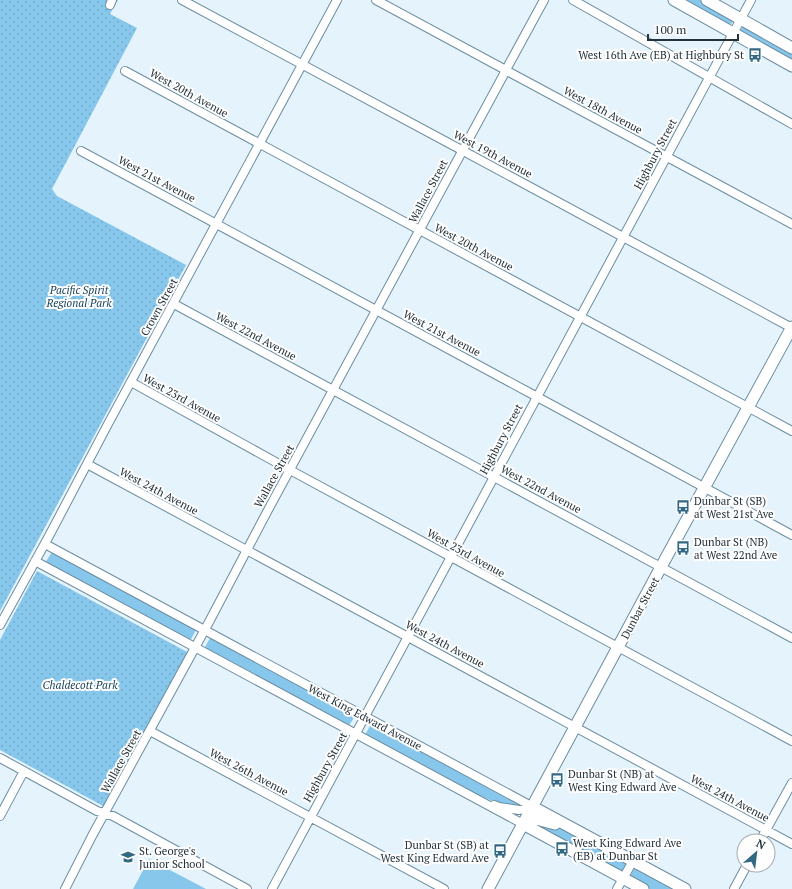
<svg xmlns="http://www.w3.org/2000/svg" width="792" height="889" viewBox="0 0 792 889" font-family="'PT Serif',serif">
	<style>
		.grass { fill: #86c7eb }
		.park { fill: url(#park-dots) }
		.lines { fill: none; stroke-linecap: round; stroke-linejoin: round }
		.minor-casing { stroke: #6c8da0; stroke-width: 10 }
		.major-casing { stroke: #6c8da0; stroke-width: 13 }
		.minor { stroke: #fff; stroke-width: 8 }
		.major { stroke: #fff; stroke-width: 11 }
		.labels { text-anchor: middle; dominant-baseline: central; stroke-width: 4; stroke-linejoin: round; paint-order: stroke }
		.poi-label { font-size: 11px; fill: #233139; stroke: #fefefe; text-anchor: start }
		.street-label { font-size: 11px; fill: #233139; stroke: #fefefe }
		.park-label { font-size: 11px; font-style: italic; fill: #184359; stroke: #fefefe }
	</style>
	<defs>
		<pattern id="park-dots" width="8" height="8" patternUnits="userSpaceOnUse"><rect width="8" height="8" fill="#86c7eb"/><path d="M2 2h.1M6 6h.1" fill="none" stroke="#73abca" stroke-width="1.8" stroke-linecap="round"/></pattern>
	</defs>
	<rect width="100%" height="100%" fill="#e5f3fc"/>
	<path class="grass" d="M679,0H702L725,13L732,20V23L728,25Z
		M743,27H751L792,50V63L741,32V29Z
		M52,552L196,630L190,641L45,563Z
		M210,638L355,716L348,727L204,649Z
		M371,724L515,802L517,804L518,807L497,803L471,792L365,735Z
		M536,823L555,826L564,830L627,863L622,873L544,831Z
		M149,859L206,889H133Z
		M635,867L678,889H650L631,879L630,877Z"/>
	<path class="park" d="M0,0H118L110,14L137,28L52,189L57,196L186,265L0,611Z
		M37,571L189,653L105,807L0,750V640Z"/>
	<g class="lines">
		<defs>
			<path id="minor" d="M182,0L456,147L792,328
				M376,0L502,68
				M573,0L792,124
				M110,5L112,0
				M508,66L544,0
				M125,71L792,431
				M509,72L792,224
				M81,151L530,393L792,535
				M174,304L792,638
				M131,382L290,470L792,741
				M87,464L792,844
				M45,544L533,807
				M35,561L523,824
				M0,625L49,536L108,424L337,0
				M150,731L444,889
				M0,758L97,811L113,816L247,889
				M494,805L499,807L519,810L533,807
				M0,816L24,771
				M760,841L792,783
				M65,889L92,836L209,622L268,510L504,74
				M272,889L751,0
				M617,889L633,861
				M734,889L747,865"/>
			<path id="major" d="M674,0L792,66
				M707,0L792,48
				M533,807L685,889
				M523,824L643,889
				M523,824L536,819L555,824
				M488,889L661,567L792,327"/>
		</defs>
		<use href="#minor" class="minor-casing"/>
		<use href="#major" class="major-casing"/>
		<use href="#minor" class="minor"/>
		<use href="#major" class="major"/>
	</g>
	<defs>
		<symbol id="bus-bare" viewBox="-9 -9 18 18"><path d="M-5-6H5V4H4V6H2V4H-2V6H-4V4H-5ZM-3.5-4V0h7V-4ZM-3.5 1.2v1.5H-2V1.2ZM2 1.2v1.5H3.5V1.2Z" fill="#336884" stroke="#fefefe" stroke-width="2.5" paint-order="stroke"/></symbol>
		<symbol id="school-bare" viewBox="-9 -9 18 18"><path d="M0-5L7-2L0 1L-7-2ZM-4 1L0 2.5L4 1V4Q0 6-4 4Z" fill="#336884" stroke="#fefefe" stroke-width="2.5" paint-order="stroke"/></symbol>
	</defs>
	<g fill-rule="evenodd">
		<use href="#bus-bare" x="745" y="45" width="20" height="20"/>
		<use href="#bus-bare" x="673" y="497" width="20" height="20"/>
		<use href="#bus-bare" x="673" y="538" width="20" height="20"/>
		<use href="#bus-bare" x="547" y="770" width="20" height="20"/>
		<use href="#bus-bare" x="552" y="839" width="20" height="20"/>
		<use href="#bus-bare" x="490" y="841" width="20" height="20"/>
		<use href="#school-bare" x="118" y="847" width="20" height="20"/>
	</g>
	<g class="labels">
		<g class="poi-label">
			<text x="744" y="55" text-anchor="end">West 16th Ave (EB) at Highbury St</text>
			<text x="694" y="501">Dunbar St (SB)<tspan x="694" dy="13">at West 21st Ave</tspan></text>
			<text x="694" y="542">Dunbar St (NB)<tspan x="694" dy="13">at West 22nd Ave</tspan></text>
			<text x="568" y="774">Dunbar St (NB) at<tspan x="568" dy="13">West King Edward Ave</tspan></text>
			<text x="573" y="843">West King Edward Ave<tspan x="573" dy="13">(EB) at Dunbar St</tspan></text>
			<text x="489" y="845" text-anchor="end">Dunbar St (SB) at<tspan x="489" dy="13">West King Edward Ave</tspan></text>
			<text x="139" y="851">St. George's<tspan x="139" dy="13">Junior School</tspan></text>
		</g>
		<g class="street-label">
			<text transform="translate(189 93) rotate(29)">West 20th Avenue</text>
			<text transform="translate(603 110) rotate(28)">West 18th Avenue</text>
			<text transform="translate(493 154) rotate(28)">West 19th Avenue</text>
			<text transform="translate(655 154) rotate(-62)">Highbury Street</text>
			<text transform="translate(157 179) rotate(28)">West 21st Avenue</text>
			<text transform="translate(428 191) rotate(-62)">Wallace Street</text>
			<text transform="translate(474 247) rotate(28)">West 20th Avenue</text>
			<text transform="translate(159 307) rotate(-61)">Crown Street</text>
			<text transform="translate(442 333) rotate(28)">West 21st Avenue</text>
			<text transform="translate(256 336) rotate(28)">West 22nd Avenue</text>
			<text transform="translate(182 398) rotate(29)">West 23rd Avenue</text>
			<text transform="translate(501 439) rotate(-62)">Highbury Street</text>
			<text transform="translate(274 476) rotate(-61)">Wallace Street</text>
			<text transform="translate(541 489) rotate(28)">West 22nd Avenue</text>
			<text transform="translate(159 491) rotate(28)">West 24th Avenue</text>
			<text transform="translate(466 553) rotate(29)">West 23rd Avenue</text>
			<text transform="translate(640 608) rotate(-62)">Dunbar Street</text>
			<text transform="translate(445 644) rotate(28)">West 24th Avenue</text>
			<text transform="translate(365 717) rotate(28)">West King Edward Avenue</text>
			<text transform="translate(121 761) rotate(-61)">Wallace Street</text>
			<text transform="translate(325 767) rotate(-61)">Highbury Street</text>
			<text transform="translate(249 772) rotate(28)">West 26th Avenue</text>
			<text transform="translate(730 798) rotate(28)">West 24th Avenue</text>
		</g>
		<g class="park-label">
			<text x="79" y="290">Pacific Spirit<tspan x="79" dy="13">Regional Park</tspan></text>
			<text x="80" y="685">Chaldecott Park</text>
		</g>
	</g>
	<g transform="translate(756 853) rotate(28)"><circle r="19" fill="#fefefe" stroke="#a6acaf"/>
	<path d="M0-3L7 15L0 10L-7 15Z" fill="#336884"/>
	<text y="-6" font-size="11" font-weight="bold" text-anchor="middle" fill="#233139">N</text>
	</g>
	<path d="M648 34v6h90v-6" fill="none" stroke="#233139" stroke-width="2"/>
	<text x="654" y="34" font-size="12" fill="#233139" stroke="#fefefe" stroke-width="3" paint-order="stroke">100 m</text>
</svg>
